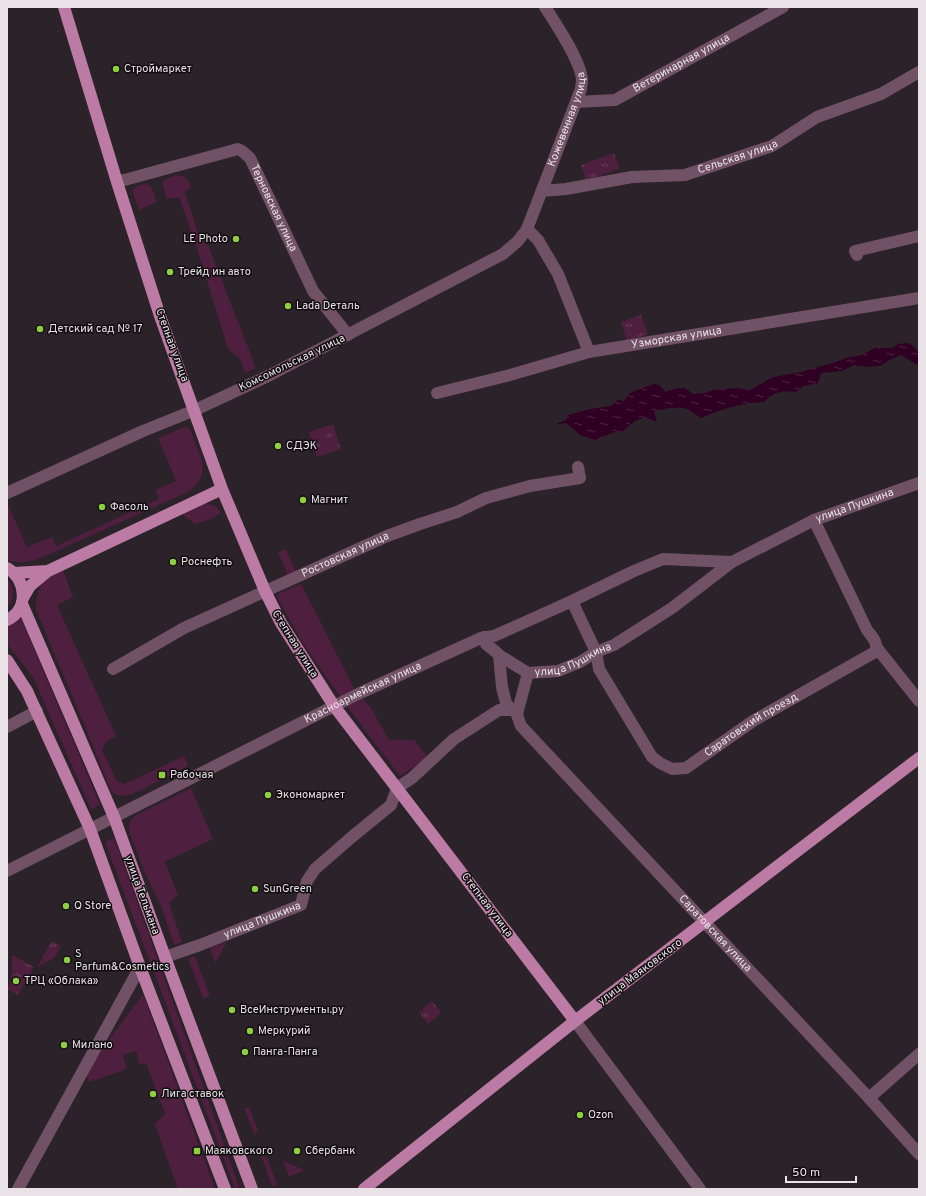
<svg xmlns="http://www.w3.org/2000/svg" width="926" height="1196" viewBox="0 0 926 1196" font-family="Overpass,sans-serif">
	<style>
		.green { fill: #4f1f40 }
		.park { fill: url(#park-tufts) }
		.water { fill: url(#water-ripples) }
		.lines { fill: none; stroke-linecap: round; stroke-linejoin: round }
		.minor { stroke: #715166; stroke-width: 12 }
		.major { stroke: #bc7ba5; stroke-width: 12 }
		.poi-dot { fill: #8fcd42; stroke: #120d10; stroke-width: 1.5 }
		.labels { text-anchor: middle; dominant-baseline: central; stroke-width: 3; stroke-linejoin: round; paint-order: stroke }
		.street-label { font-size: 11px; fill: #e9e3e7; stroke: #120d10 }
		.poi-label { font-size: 11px; fill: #e9e3e7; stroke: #120d10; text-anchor: start }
	</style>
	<defs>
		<pattern id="park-tufts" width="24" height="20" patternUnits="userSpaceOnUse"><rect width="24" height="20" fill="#4f1f40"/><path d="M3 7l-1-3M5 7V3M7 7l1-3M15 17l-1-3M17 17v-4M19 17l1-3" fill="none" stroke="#683f5c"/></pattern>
		<pattern id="water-ripples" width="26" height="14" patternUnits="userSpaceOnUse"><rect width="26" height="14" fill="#2f0023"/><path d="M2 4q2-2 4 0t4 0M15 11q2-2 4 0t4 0" fill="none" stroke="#4d2543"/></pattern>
	</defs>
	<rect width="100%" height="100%" fill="#2c2229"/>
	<path class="green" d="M176,175C185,176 189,179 191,188L185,192L201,243L205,242L208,245L256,368L245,373L240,359L228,349L196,245L179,197L167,199L162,183L164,180Z
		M144,184L149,185C154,190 155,195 156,202L139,210L132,190L138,186Z
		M187,426C192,431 193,437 195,443C204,465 209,475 188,492L41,558C30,562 18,564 7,560V503L27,547L52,537L56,546L159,499L156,490L176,481L158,438Z
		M199,504C208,504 213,504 220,510V513L213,518L196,524L180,513Z
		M286,549L296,572L288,576L278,552Z
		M63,570L73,597L57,605L116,736L105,743L102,750L117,781L123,784L131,781L184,756L188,766L139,791L125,796L117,795L111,791L108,784L84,724L36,610C36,600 38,584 48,578C52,575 58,573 63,570Z
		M7,579C15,588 15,599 7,608Z
		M301,584L356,692L371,708L389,740H414L428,758L400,776L346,705L302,642L276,595Z
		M20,616L100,805L91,809L33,677L7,644V626L12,624Z
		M191,788L213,839L164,862L167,867L178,895L169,903L182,942L174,945L161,906L145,873L129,831C129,822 131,818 138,814Z
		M114,838L240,1189H235L105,842Z
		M227,942L215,963L210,948Z
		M195,956L210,996L203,998L188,958Z
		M143,994L215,1189H178L155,1124L165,1114L146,1063L140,1065L136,1051L123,1055L127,1069L89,1082L86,1071Z
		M249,1107L258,1131L255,1135L244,1108Z
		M261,1155L267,1157L277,1185L272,1186Z
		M283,1161L305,1170L289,1177Z"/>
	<path class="park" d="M614,153L620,168L586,181L581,165Z
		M641,315L648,334L627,341L621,322Z
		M333,424L341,449L317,457L309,432Z
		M52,941L61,946L54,958L37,967Z
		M12,955L34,967L18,995L7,989C13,978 12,967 12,955Z
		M432,1001L441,1013L428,1024L419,1012Z"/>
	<path class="water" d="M908,343C920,349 919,354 919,366L901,355L890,360L880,366L869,367L854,365L842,371L821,373L818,383L803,386L796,392C781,391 775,391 764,402C743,403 721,409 701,418C696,415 691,411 687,409C677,406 664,409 654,411L657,422L644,417L634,422L623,431L612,433L595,440L580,435L566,423L554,425L566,420L568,415L590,409L611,406L619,399L624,402L628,394L636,390L654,384L659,385L666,392L672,389L685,388L693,394L705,393L713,390L738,388L750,390L773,377L801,372L836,362L846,358L862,355L875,348H893L898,344Z"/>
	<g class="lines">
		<g class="minor">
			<path id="s1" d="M576,102L615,100L783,7"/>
			<path id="s2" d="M117,182L238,149L242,151L250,158L313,291L348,335"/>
			<path id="s3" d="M542,191L566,189L632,177L685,175L772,146L817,117L881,94L919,72"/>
			<path d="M527,229L538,240L558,274L589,352"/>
			<path d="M857,255L855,251L919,236"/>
			<path id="s4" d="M437,393L510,375L589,352L919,298"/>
			<path id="s5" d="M7,493L143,431L195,410L268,376L503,254L518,241L527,229L581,89C581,86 582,83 582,80C581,61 556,24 545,7"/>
			<path id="s6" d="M572,601L596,652L599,669L652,757L660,763L672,769L686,768L753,721L875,652C879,643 872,637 867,630L814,520"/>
			<path d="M484,637L486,644L496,652L499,655L502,687L506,703L511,710"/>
			<path d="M877,648L919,701"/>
			<path d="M499,655L528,673"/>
			<path id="s7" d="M113,669L184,628L387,536L420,524L457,512L486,498L530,486L580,478L578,467"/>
			<path id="s8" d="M518,710L517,715L521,726L869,1098L919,1154"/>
			<path d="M7,727L37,711"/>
			<path id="s9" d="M7,871L360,693L481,638L494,636L572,601L634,571L663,559L732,562"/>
			<path id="s10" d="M165,957L200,945L301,905L307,881L315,869L353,836L391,805L397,788L412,778L454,739L499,710H518L528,673L558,671L580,662L596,652L614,645L672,608L732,562L814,520L919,483"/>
			<path d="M575,1021L700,1189"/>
			<path d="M869,1098L919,1054"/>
			<path d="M18,1189L140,967"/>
		</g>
		<path class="major" d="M64,7L117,182L160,316L222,489L265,591L281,623L334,706L575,1021
			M7,568C27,579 29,610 7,620
			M14,573L48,571
			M23,598L30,586L48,571L222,489
			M22,604L114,817L165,957L252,1189
			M7,660L27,691L90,829L140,967L225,1189
			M364,1189L575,1021L919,758"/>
	</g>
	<g class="poi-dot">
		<circle cx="116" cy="69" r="4"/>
		<circle cx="236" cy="239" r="4"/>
		<circle cx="170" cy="272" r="4"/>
		<circle cx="288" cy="306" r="4"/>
		<circle cx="40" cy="329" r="4"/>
		<circle cx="278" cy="446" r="4"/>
		<circle cx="303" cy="500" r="4"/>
		<circle cx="102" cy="507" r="4"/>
		<circle cx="173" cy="562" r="4"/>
		<rect x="158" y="771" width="8" height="8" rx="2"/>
		<circle cx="268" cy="795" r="4"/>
		<circle cx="255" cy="889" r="4"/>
		<circle cx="66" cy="906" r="4"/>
		<circle cx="67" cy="960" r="4"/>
		<circle cx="16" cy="981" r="4"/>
		<circle cx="232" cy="1010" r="4"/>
		<circle cx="250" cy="1031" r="4"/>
		<circle cx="64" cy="1045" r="4"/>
		<circle cx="245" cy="1052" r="4"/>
		<circle cx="153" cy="1094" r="4"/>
		<circle cx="580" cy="1115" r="4"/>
		<rect x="193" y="1147" width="8" height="8" rx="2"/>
		<circle cx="297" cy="1151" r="4"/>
	</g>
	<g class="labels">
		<g class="street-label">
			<text stroke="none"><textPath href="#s1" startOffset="115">Ветеринарная улица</textPath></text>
			<text stroke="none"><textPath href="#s5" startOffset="703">Кожевенная улица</textPath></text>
			<text stroke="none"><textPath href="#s3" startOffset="200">Сельская улица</textPath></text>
			<text stroke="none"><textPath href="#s2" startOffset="196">Терновская улица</textPath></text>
			<text stroke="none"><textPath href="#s4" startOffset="246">Узморская улица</textPath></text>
			<text transform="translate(172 345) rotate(70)">Степная улица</text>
			<text transform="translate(292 363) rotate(-26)">Комсомольская улица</text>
			<text stroke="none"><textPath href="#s10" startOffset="860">улица Пушкина</textPath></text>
			<text stroke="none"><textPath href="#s7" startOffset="259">Ростовская улица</textPath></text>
			<text transform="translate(295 644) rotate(58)">Степная улица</text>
			<text stroke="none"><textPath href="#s10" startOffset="536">улица Пушкина</textPath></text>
			<text stroke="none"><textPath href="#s9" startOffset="398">Красноармейская улица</textPath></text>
			<text stroke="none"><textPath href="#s6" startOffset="292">Саратовский проезд</textPath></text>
			<text transform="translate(142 895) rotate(70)">улица Тельмана</text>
			<text transform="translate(487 905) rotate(53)">Степная улица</text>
			<text stroke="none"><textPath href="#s10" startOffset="104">улица Пушкина</textPath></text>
			<text stroke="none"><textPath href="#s8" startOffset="301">Саратовская улица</textPath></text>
			<text transform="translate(640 972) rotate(-37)">улица Маяковского</text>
		</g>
		<g class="poi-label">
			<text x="124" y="69">Строймаркет</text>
			<text x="228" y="239" text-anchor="end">LE Photo</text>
			<text x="178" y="272">Трейд ин авто</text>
			<text x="296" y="306">Lada Dеталь</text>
			<text x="48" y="329">Детский сад № 17</text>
			<text x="286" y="446">СДЭК</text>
			<text x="311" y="500">Магнит</text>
			<text x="110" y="507">Фасоль</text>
			<text x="181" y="562">Роснефть</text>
			<text x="170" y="775">Рабочая</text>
			<text x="276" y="795">Экономаркет</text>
			<text x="263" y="889">SunGreen</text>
			<text x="74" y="906">Q Store</text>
			<text x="75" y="954">S<tspan x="75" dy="13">Parfum&amp;Cosmetics</tspan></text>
			<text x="24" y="981">ТРЦ «Облака»</text>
			<text x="240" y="1010">ВсеИнструменты.ру</text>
			<text x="258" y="1031">Меркурий</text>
			<text x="72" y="1045">Милано</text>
			<text x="253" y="1052">Панга-Панга</text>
			<text x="161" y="1094">Лига ставок</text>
			<text x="588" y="1115">Ozon</text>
			<text x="205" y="1151">Маяковского</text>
			<text x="305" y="1151">Сбербанк</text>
		</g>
	</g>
	<rect width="926" height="1196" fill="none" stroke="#e9e3e7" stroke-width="16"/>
	<path d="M786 1176v6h70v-6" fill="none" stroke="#e9e3e7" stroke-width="2"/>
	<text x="792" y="1176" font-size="12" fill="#e9e3e7" stroke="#120d10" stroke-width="3" paint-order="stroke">50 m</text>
</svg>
